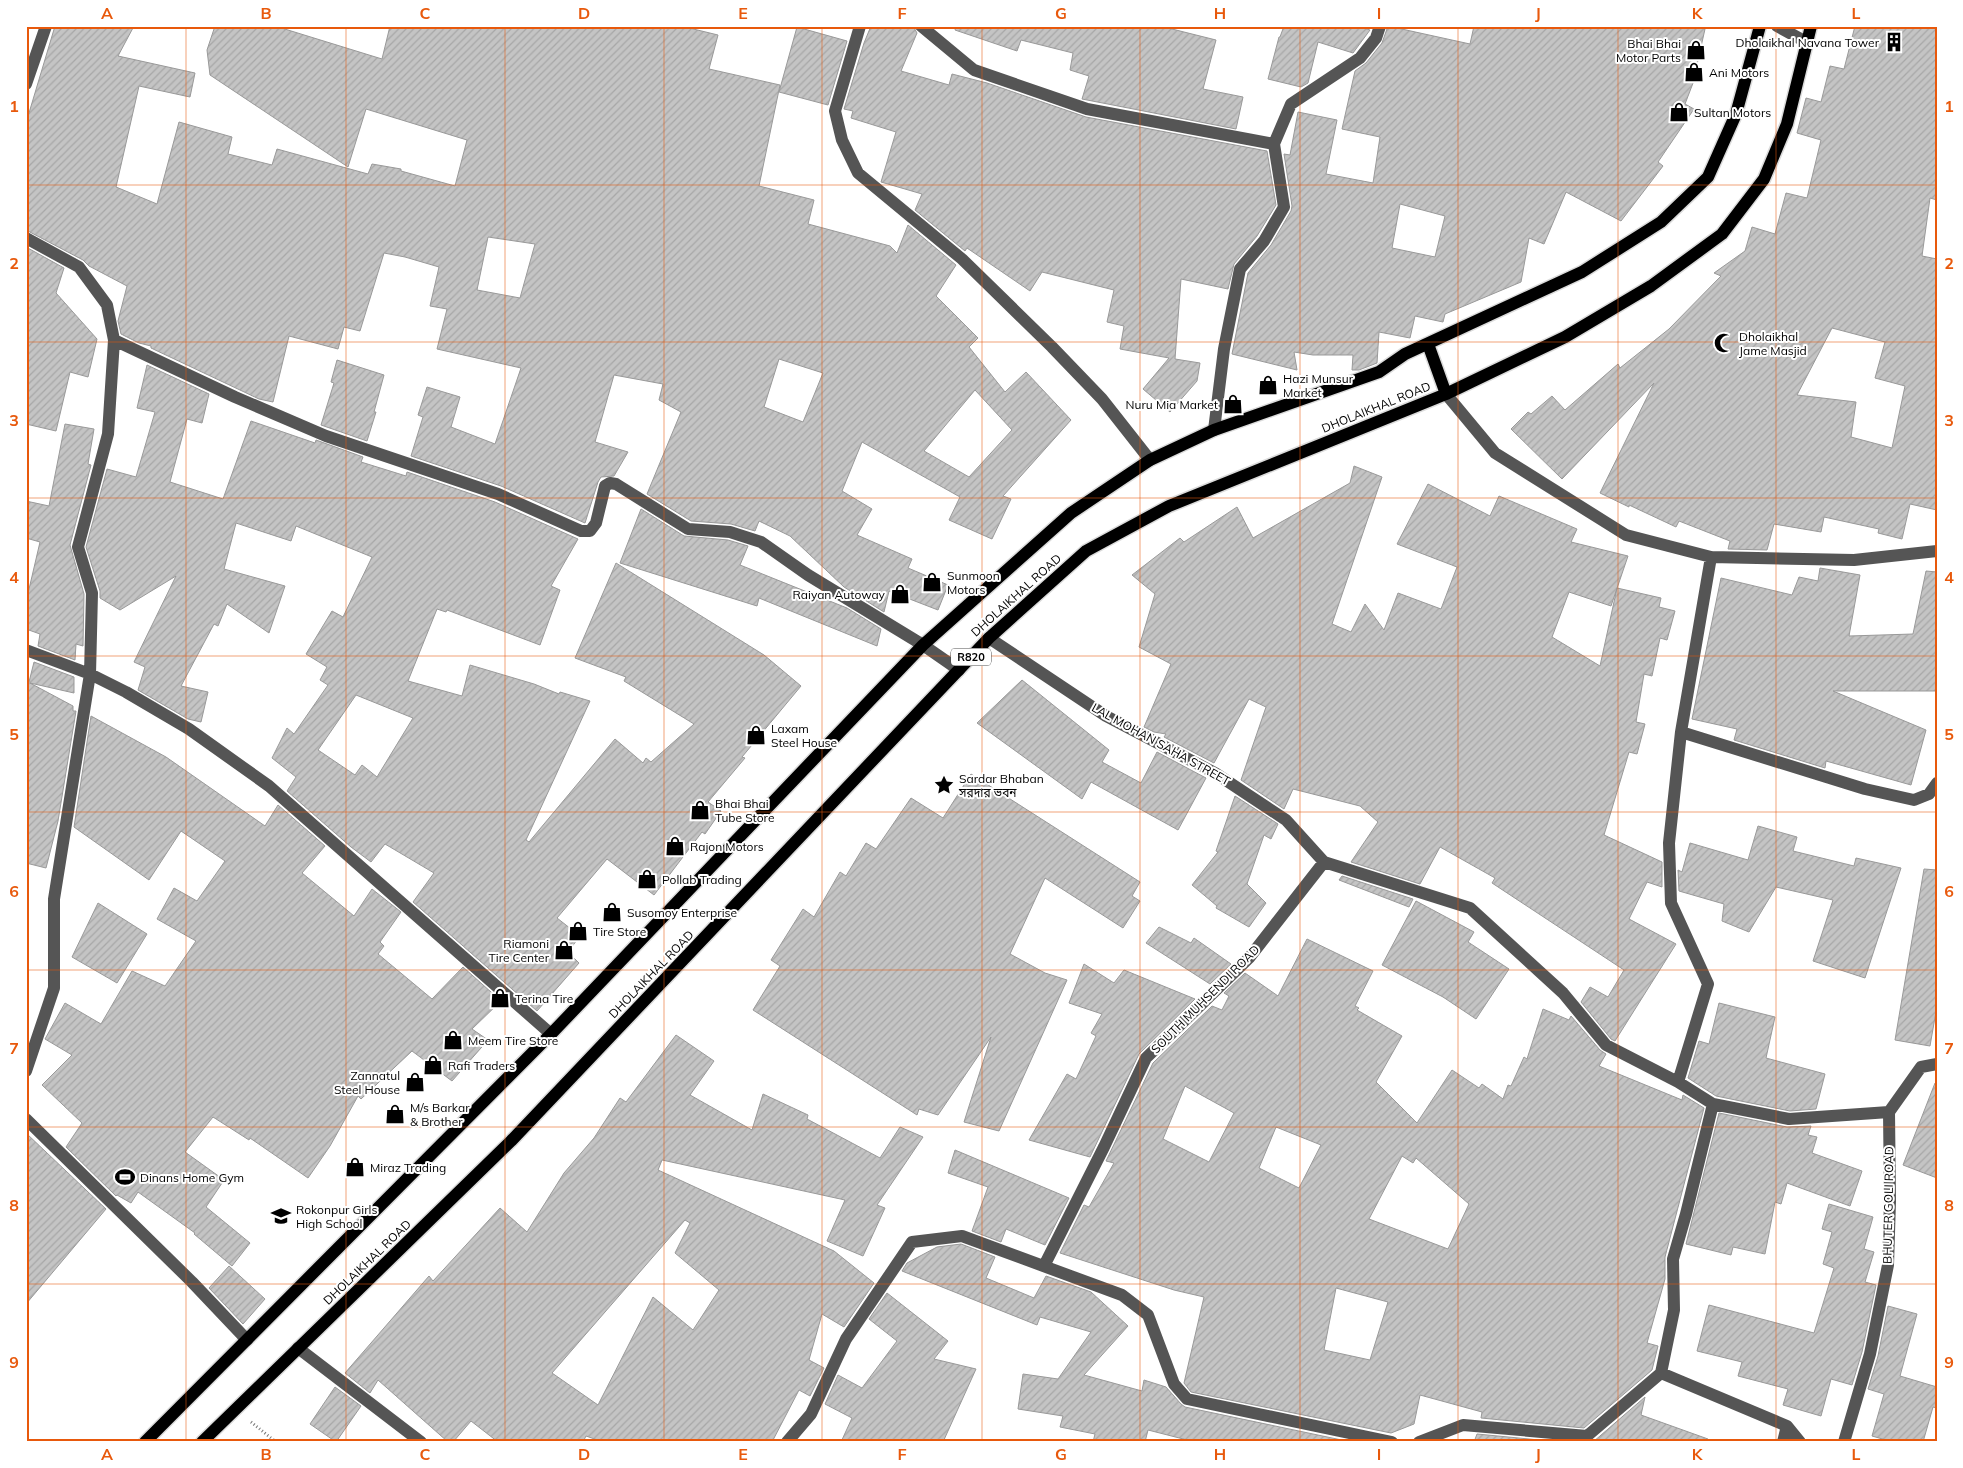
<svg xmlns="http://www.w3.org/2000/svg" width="1963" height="1468" viewBox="0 0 1963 1468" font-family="Mulish,'Noto Sans Bengali',sans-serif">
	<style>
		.building { fill: url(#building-hatch); stroke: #999; fill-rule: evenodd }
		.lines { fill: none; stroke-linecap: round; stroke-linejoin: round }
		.major-casing { stroke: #dbdbdb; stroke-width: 15 }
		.path { stroke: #777; stroke-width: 3; stroke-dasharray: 1 2.5; stroke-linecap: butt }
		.minor { stroke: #555; stroke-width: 12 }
		.major { stroke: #000; stroke-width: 12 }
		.grid { fill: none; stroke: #e8590c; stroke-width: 1; stroke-opacity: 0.55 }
		.labels { text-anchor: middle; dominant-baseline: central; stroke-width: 4; stroke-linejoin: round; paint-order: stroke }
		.shield { fill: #fff; stroke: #4c4c4c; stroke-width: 1 }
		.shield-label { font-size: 11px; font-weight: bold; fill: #000 }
		.poi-label { font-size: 12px; fill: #000; stroke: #fff; text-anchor: start }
		.street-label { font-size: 12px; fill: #000; stroke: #fff }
		.neatline { fill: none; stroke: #e8590c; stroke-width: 2 }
		.grid-label { font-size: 16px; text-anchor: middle; font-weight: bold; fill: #e8590c }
	</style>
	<defs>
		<pattern id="building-hatch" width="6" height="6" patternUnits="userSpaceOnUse" patternTransform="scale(1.25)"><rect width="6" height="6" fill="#c4c4c4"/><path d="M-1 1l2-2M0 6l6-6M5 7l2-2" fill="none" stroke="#a7a7a7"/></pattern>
	</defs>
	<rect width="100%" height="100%" fill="#fff"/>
	<path class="building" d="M55,26H134L118,56L195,73L190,97L139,86L116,187L157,204L179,122L232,137L228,154L272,165L277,149L368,174L372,164L401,169V171L455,186L467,140L366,109L348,167L210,75L207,50L215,26H275L382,59L390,26H681L718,35L709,69L780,85L759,186L814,200L808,224L890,246L897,253L908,225L956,265L936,296L978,338L969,347L1005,392L1026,372L1071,420L1003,496L1011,499L992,539L949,520L960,497L862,442L842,491L872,509L857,535L912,559L908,568L948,585L938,610L889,591L884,612L844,587L790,536L759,521L755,531L731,524L691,521L647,494L681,412L659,400L663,384L614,375L595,442L628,452L614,476L601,477L598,482L585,523L501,486L411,456L423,417L418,415L427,387L460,397L451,427L495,444L521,368L437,349L447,309L430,306L439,267L405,257L384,253L360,331L344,327L338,349L289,336L273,402L259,399L151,348V346L139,343L121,334L118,321L127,286L89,266L83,260L26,230V123ZM488,237L535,244L520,298L477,290ZM779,359L823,373L803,422L764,407ZM975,390L1012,430L969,477L924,451Z
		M871,26H913L917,33L901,71L949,85L952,74L987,83L1086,117L1267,151L1276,205L1257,236L1234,264L1228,289L1181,279L1175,359L1200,363L1197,381L1170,412L1143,389L1169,358L1120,349L1124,326L1107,322L1114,290L1042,272L1030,291L967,248L965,251L915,210L922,194L881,182L896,132L851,118L853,111L844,109L864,43Z
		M956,26H1160L1216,40L1203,89L1243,97L1236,129L1082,99L1089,76L1070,70L1073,53L1021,40L1017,51L955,30Z
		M1284,26H1357L1370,30L1353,53L1318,42L1308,83L1301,87L1268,79L1279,37H1280Z
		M1388,26L1470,44L1474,26H1691L1705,29L1696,69L1698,70L1685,104L1694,109L1658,162L1663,166L1621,221L1566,192L1544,244L1529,238L1521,282L1445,314L1443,322L1415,316L1410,338L1379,332L1377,363L1359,370H1352L1353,355H1313L1294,352L1297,370L1232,354L1248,273L1271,245L1291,211L1292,206L1284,154L1290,155L1298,112L1337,120L1326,174L1373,183L1380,137L1342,129L1355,71L1366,63L1382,43ZM1400,204L1445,216L1435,257L1392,248Z
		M1855,26H1937V200L1930,198L1922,256L1937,259V510L1910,504L1902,539L1878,533L1879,529L1824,517L1821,532L1774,524L1767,550L1728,549L1730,541L1679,521L1676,527L1629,505V507L1600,493L1654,383L1562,479L1511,429L1528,412L1531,414L1552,396L1565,410L1618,364L1620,368L1669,329L1721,276L1714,273L1745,251L1752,227L1775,234L1786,193L1807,198L1821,140L1797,133L1806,98L1821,102L1830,66L1844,69ZM1832,328L1885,342L1875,378L1905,386L1892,448L1851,437L1856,402L1797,395Z
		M797,27L847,41L828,105L779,92Z
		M26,247L64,268L56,293L97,339L88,377L70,372L56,431L26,424Z
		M337,360L384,375L374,412H376L367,441L321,425L334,383L331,382Z
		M147,365L209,394L202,423L187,419L170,482L223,499L251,421L315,443L316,440L363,457L361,462L406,476L407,472L495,502L578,539L551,586L560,590L540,645L447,610L446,612L437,609L408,681L462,696L470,665L534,684L559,694L560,692L590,701L526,840L529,842L615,739L643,763L646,758L651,762L694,724L624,681L626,677L575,658L616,563L764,655L801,686L742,757L745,758L708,802L721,811L705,834L702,832L654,895L607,859L557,918L580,936L568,952L579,963L537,1011L413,902L434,873L385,844L371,862L351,847L287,791L296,777L272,758L287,728L294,734L328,685L320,680L327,667L306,654L332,611L343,617L372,557L296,526L291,541L236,523L224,569L285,586L269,633L227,604L218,626L214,624L181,686L208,692L201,722L188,719L138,690L145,667L134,662L176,576L120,610L100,598V591L86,547L107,469L136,477L155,412L137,408ZM356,695L413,718L377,777L362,765L355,775L318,750Z
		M65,424L94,429L88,464L91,465L70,545L84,594L83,646L76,644L75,660L38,646L40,634L26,629V602L40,542L26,538V501L49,506Z
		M1354,466L1382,477L1332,624L1351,632L1365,604L1384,630L1398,593L1441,609L1457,567L1397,544L1428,484L1490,516L1499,496L1577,529L1571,542L1628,556L1611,606L1569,592L1552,637L1600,666L1617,588L1661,598L1659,607L1675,611L1667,640L1660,638L1652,676L1644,674L1636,722L1645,724L1637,754L1629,752L1604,835L1662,862V887L1647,882L1629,919L1676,944L1615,1041L1611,1039L1581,1002L1590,987L1608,997L1624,970L1492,883L1495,878L1440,847L1420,884L1351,862L1378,822L1360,806L1293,789L1284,809L1241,780L1266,707L1249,699L1214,763L1164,737L1166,734L1154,732L1144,727L1171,664L1139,647L1155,594L1132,575L1180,538L1184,542L1237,507L1253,538L1350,483Z
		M641,509L684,536L728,540L748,546L740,565L847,608L881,629L877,646L759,598L757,606L620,563Z
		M1820,568L1860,575L1849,636L1913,634L1926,571L1937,572V691H1833L1926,730L1911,785L1826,761L1825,768L1734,740L1737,729L1692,719L1721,578L1792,595L1799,577L1818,581Z
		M34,662L74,677V693L30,683L73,706V711H76L58,821L46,868L26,863V681L29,682Z
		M1022,680L1109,750L1102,762L1141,783L1157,752L1206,778L1178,830L1091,782L1082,799L977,723Z
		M91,716L166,757L265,826L278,805L325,846L302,873L354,916L372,889L401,912L380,942L384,946L378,954L432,999L463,967L501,1001L472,1029L488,1040L452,1081L412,1051L361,1099L358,1096L330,1146L308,1178L250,1138L249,1140L213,1117L185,1152L224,1180L206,1207L250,1243L232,1266L194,1234L195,1233L138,1192L131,1203L117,1195L116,1196L66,1147L82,1123L42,1085L72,1055L45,1039L65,1003L101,1024L132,971L165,986L196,941L157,919L174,888L197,901L225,861L181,831L149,880L74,827Z
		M971,774L1140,882L1132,896L1140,901L1123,928L1045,878L1010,954L1045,973L1067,980L999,1131L964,1122L991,1037L938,1115L919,1109L917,1115L753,1010L780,966L771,960L803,909L814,917L840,872L846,876L866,843L876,849L911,798L943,818Z
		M1235,796L1278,824L1271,839L1264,835L1247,884L1266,903L1249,927L1216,908L1217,906L1192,885L1218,852L1216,851Z
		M1758,826L1797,837L1793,851L1854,866L1856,858L1901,868L1865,978L1813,961L1833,900L1776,887L1749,932L1722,921L1724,904L1679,891L1678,870L1682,872L1690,843L1748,860Z
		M1924,869L1937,870V1006L1930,1046L1895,1040Z
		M1342,876L1413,899L1409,907L1339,880Z
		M1416,901L1474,932L1468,942L1509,969L1476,1019L1443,997L1382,965Z
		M98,903L147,934L117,983L72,957Z
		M1159,927L1191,943L1194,938L1231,964L1210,984L1146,943Z
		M1307,939L1373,971L1355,1006L1359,1008L1357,1010L1402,1036L1376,1082L1417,1123L1452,1070L1479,1088L1482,1084L1503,1099L1508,1085L1511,1086L1524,1057L1527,1059L1543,1009L1569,1020L1571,1016L1600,1050L1606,1054L1599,1066L1682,1100L1683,1095L1704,1108L1665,1257V1279L1647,1343L1658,1346L1652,1370L1584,1428L1481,1418L1482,1412L1420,1395L1414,1424L1391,1433L1191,1392L1184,1383L1204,1297L1174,1290L1060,1253L1084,1205L1089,1207L1114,1163L1106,1161L1153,1063L1212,1006L1222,1010L1229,996L1224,993L1245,973L1278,996ZM1185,1086L1234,1113L1209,1162L1163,1139ZM1276,1127L1321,1145L1299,1188L1259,1168ZM1402,1156L1413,1163L1416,1158L1469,1204L1448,1249L1369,1219ZM1336,1288L1388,1302L1370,1360L1324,1350Z
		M1084,964L1114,983L1124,970L1195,999L1139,1054L1090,1157L1029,1140L1067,1074L1076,1079L1096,1036L1091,1033L1102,1014L1069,1003Z
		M1719,1003L1775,1017L1766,1058L1825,1074L1816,1109L1790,1111L1716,1096L1688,1078L1699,1041L1709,1044Z
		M676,1035L714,1061L690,1095L752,1130L763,1094L808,1115L807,1119L880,1158L900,1127L923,1137L877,1205L885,1208L863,1256L827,1241L845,1200L662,1160L658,1170L834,1251L874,1283L844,1327L822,1314L809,1360L824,1368L810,1396L799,1390L772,1442H603L586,1436L583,1442H498L471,1421L453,1442H448L378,1380L370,1393L345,1373L429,1276L433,1281L500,1208L527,1232L564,1173L594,1138L620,1098L626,1102ZM685,1220L690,1223L675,1253L719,1290L693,1330L653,1297L598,1405L552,1373Z
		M1935,1083H1937V1178L1903,1165Z
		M1719,1113L1787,1127L1811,1126L1808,1135L1817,1137L1812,1153L1862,1171L1850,1206L1787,1183L1781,1204L1775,1202L1765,1254L1733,1247L1731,1255L1686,1244Z
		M26,1133L106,1209L26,1304Z
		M955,1150L1069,1198L1045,1245L1006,1229L1001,1242L972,1231L988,1187L948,1173Z
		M1829,1204L1873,1217L1864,1249L1874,1252L1865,1282L1876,1285L1862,1352L1852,1385L1831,1379L1821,1416L1783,1405L1788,1389L1738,1376L1742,1362L1697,1351L1709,1305L1814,1333L1834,1268L1823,1264L1832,1232L1822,1229Z
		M961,1244L995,1257L986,1278L1034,1298L1046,1276L1091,1292L1128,1326L1084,1375L1142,1391L1144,1380L1166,1387L1181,1404L1185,1407L1351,1442H1195L1148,1430L1145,1442H1093L1095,1434L1060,1427L1063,1416L1018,1409L1023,1374L1058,1379L1091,1332L1040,1317L1037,1325L902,1271L907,1263L937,1247Z
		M229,1266L265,1299L243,1324L209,1288Z
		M887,1293L948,1341L934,1359L976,1369L943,1442H841L852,1418L825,1404L838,1375L862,1388L897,1341L869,1319Z
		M1888,1306L1917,1314L1900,1376L1937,1387V1408L1933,1407L1923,1442H1893L1872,1436L1884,1394L1868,1389L1878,1356Z
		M335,1387L361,1406L336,1442L310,1424Z
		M1645,1397L1641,1415L1708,1439V1442H1593Z
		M1477,1434L1560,1442H1474Z"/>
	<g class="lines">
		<defs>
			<path id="major" d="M1428,344L1446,394
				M145,1442L551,1034L923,645L1071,513L1150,460L1214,430L1379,372L1405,354L1582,272L1661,222L1708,177L1736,114L1760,26
				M202,1442L511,1141L989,638L1086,551L1169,506L1446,394L1565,337L1651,286L1722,234L1764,179L1787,124L1811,26"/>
		</defs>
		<use href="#major" class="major-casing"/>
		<path class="path" d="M251,1422L276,1442"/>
		<path class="minor" d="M860,26L835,111L842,140L858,173L962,259L1052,347L1102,399L1150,460
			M921,26L974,70L1087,109L1274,144
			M1777,26L1808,43
			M26,84L46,26
			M26,238L79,267L107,305L114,340L108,434L78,547L92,593L90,674L54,899V988L26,1071
			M114,340L235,397L326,436L498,494L581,531H590L596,523L605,486L610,483L616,484L688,529L730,532L761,542L808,575L923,645L959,670
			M1446,394L1495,453L1626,535L1711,557L1854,560L1937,551
			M1214,430L1224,349L1240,269L1264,241L1284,207L1274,144L1291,104L1360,58L1376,38L1380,26
			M989,638L1106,716L1215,773L1286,820L1324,862L1470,908L1563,993L1606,1045L1678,1082L1713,1104L1789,1119L1889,1112L1921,1067L1937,1064
			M26,650L90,674L126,692L189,729L269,786L551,1034
			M1681,732L1865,789L1914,800L1929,794L1937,783
			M1678,1082L1708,984L1671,903L1669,843L1681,732L1711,557
			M26,1119L192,1282L247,1340
			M1044,1266L1104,1147L1146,1058L1249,958L1324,862
			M298,1348L421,1442
			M1661,1373L1674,1310L1673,1259L1686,1214L1713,1104
			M787,1442L811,1414L846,1339L912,1242L962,1236L1122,1295L1148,1315L1174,1384L1187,1399L1392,1442
			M1419,1442L1463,1425L1587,1436L1661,1373L1787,1426L1800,1442
			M1783,1442L1787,1426
			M1844,1442L1870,1354L1888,1265L1890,1201L1889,1112"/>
		<use href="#major" class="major"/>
	</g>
	<path class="grid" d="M186,26V1442M346,26V1442M505,26V1442M664,26V1442M822,26V1442M982,26V1442M1140,26V1442M1300,26V1442M1458,26V1442M1618,26V1442M1776,26V1442M26,185H1937M26,342H1937M26,498H1937M26,656H1937M26,812H1937M26,970H1937M26,1127H1937M26,1284H1937"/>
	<defs>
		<symbol id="building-bare" viewBox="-9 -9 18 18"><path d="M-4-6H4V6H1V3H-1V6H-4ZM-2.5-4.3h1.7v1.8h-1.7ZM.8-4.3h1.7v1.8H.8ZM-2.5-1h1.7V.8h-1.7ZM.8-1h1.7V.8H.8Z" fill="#000" stroke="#fff" stroke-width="2.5" paint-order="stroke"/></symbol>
		<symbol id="shop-bare" viewBox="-9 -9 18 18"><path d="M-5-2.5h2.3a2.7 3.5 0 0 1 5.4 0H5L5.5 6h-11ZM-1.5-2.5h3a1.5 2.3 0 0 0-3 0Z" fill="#000" stroke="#fff" stroke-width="2.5" paint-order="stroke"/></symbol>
		<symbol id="mosque-bare" viewBox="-9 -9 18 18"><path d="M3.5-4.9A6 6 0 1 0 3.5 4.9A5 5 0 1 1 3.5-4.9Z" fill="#000" stroke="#fff" stroke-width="2.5" paint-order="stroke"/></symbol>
		<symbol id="sight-bare" viewBox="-9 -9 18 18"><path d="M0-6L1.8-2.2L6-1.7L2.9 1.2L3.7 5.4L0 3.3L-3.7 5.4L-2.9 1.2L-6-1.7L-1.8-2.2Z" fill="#000" stroke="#fff" stroke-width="2.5" paint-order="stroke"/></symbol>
		<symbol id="stadium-bare" viewBox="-9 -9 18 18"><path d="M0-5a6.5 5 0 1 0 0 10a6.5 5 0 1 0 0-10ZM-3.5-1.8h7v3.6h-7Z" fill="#000" stroke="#fff" stroke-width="2.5" paint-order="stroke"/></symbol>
		<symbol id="school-bare" viewBox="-9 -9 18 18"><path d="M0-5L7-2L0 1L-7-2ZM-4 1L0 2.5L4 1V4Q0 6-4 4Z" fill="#000" stroke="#fff" stroke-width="2.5" paint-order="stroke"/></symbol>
	</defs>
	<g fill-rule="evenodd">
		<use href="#building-bare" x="1880" y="28" width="28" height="28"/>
		<use href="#shop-bare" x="1682" y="36" width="28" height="28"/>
		<use href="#shop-bare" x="1680" y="58" width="28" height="28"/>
		<use href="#shop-bare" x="1665" y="98" width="28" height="28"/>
		<use href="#mosque-bare" x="1710" y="329" width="28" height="28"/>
		<use href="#shop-bare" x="1254" y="371" width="28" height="28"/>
		<use href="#shop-bare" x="1219" y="390" width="28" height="28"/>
		<use href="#shop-bare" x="918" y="568" width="28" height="28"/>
		<use href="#shop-bare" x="886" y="580" width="28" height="28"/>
		<use href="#shop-bare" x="742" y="721" width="28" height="28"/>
		<use href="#sight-bare" x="930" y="771" width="28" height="28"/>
		<use href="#shop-bare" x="686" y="796" width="28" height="28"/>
		<use href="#shop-bare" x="661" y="832" width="28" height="28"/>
		<use href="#shop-bare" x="633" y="865" width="28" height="28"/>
		<use href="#shop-bare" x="598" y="898" width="28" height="28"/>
		<use href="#shop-bare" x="564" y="917" width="28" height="28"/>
		<use href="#shop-bare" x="550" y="936" width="28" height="28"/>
		<use href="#shop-bare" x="486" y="984" width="28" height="28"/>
		<use href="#shop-bare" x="439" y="1026" width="28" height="28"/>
		<use href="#shop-bare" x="419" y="1051" width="28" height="28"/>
		<use href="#shop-bare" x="401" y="1068" width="28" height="28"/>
		<use href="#shop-bare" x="381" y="1100" width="28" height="28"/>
		<use href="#shop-bare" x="341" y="1153" width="28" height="28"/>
		<use href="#stadium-bare" x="111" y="1163" width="28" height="28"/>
		<use href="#school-bare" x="267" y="1202" width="28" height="28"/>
	</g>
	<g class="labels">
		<rect class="shield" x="951" y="648.5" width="40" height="17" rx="4"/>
		<g class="shield-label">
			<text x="971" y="657">R820</text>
		</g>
		<g class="poi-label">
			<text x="1879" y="42" text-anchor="end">Dholaikhal Navana Tower</text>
			<text x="1681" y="43" text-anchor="end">Bhai Bhai<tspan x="1681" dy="14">Motor Parts</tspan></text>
			<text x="1709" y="72">Ani Motors</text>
			<text x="1694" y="112">Sultan Motors</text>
			<text x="1739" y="336">Dholaikhal<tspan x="1739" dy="14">Jame Masjid</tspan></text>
			<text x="1283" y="378">Hazi Munsur<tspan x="1283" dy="14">Market</tspan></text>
			<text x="1218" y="404" text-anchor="end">Nuru Mia Market</text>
			<text x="947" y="575">Sunmoon<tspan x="947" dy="14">Motors</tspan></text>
			<text x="885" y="594" text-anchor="end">Raiyan Autoway</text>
			<text x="771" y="728">Laxam<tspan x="771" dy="14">Steel House</tspan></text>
			<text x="959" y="778">Sardar Bhaban<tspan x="959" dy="14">সরদার ভবন</tspan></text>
			<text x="715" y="803">Bhai Bhai<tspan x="715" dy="14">Tube Store</tspan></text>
			<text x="690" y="846">Rajon Motors</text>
			<text x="662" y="879">Pollab Trading</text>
			<text x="627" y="912">Susomoy Enterprise</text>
			<text x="593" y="931">Tire Store</text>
			<text x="549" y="943" text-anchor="end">Riamoni<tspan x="549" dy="14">Tire Center</tspan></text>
			<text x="515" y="998">Terina Tire</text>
			<text x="468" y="1040">Meem Tire Store</text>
			<text x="448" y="1065">Rafi Traders</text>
			<text x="400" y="1075" text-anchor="end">Zannatul<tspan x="400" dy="14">Steel House</tspan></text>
			<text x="410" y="1107">M/s Barkar<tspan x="410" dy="14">&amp; Brother</tspan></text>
			<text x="370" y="1167">Miraz Trading</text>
			<text x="140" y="1177">Dinans Home Gym</text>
			<text x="296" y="1209">Rokonpur Girls<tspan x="296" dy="14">High School</tspan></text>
		</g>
		<g class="street-label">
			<text transform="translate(1376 407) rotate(-22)">DHOLAIKHAL ROAD</text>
			<text transform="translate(1016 595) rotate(-42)">DHOLAIKHAL ROAD</text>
			<text transform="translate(1161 744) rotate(29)">LAL MOHAN SAHA STREET</text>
			<text transform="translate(651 974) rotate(-46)">DHOLAIKHAL ROAD</text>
			<text transform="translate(1205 999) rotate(-45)">SOUTH MUHSENDI ROAD</text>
			<text transform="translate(1888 1205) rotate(-89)">BHUTER GOLI ROAD</text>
			<text transform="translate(367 1262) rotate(-44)">DHOLAIKHAL ROAD</text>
		</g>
	</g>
	<rect width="1963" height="1468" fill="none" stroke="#ffffff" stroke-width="55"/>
	<rect x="28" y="28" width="1908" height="1412" class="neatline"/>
	<g class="grid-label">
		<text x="107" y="19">A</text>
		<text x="266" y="19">B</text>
		<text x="425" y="19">C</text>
		<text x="584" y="19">D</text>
		<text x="743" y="19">E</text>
		<text x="902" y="19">F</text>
		<text x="1061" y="19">G</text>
		<text x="1220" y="19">H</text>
		<text x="1379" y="19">I</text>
		<text x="1538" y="19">J</text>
		<text x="1697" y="19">K</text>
		<text x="1856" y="19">L</text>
		<text x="14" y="112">1</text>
		<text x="1949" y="112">1</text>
		<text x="14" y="269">2</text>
		<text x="1949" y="269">2</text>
		<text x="14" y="426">3</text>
		<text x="1949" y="426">3</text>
		<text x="14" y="583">4</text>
		<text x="1949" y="583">4</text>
		<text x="14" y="740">5</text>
		<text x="1949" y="740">5</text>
		<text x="14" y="897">6</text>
		<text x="1949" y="897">6</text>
		<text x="14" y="1054">7</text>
		<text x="1949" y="1054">7</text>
		<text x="14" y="1211">8</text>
		<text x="1949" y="1211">8</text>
		<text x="14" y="1368">9</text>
		<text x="1949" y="1368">9</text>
		<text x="107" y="1460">A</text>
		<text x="266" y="1460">B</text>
		<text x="425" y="1460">C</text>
		<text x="584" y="1460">D</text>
		<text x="743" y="1460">E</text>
		<text x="902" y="1460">F</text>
		<text x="1061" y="1460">G</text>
		<text x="1220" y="1460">H</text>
		<text x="1379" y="1460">I</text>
		<text x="1538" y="1460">J</text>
		<text x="1697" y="1460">K</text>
		<text x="1856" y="1460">L</text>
	</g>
</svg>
